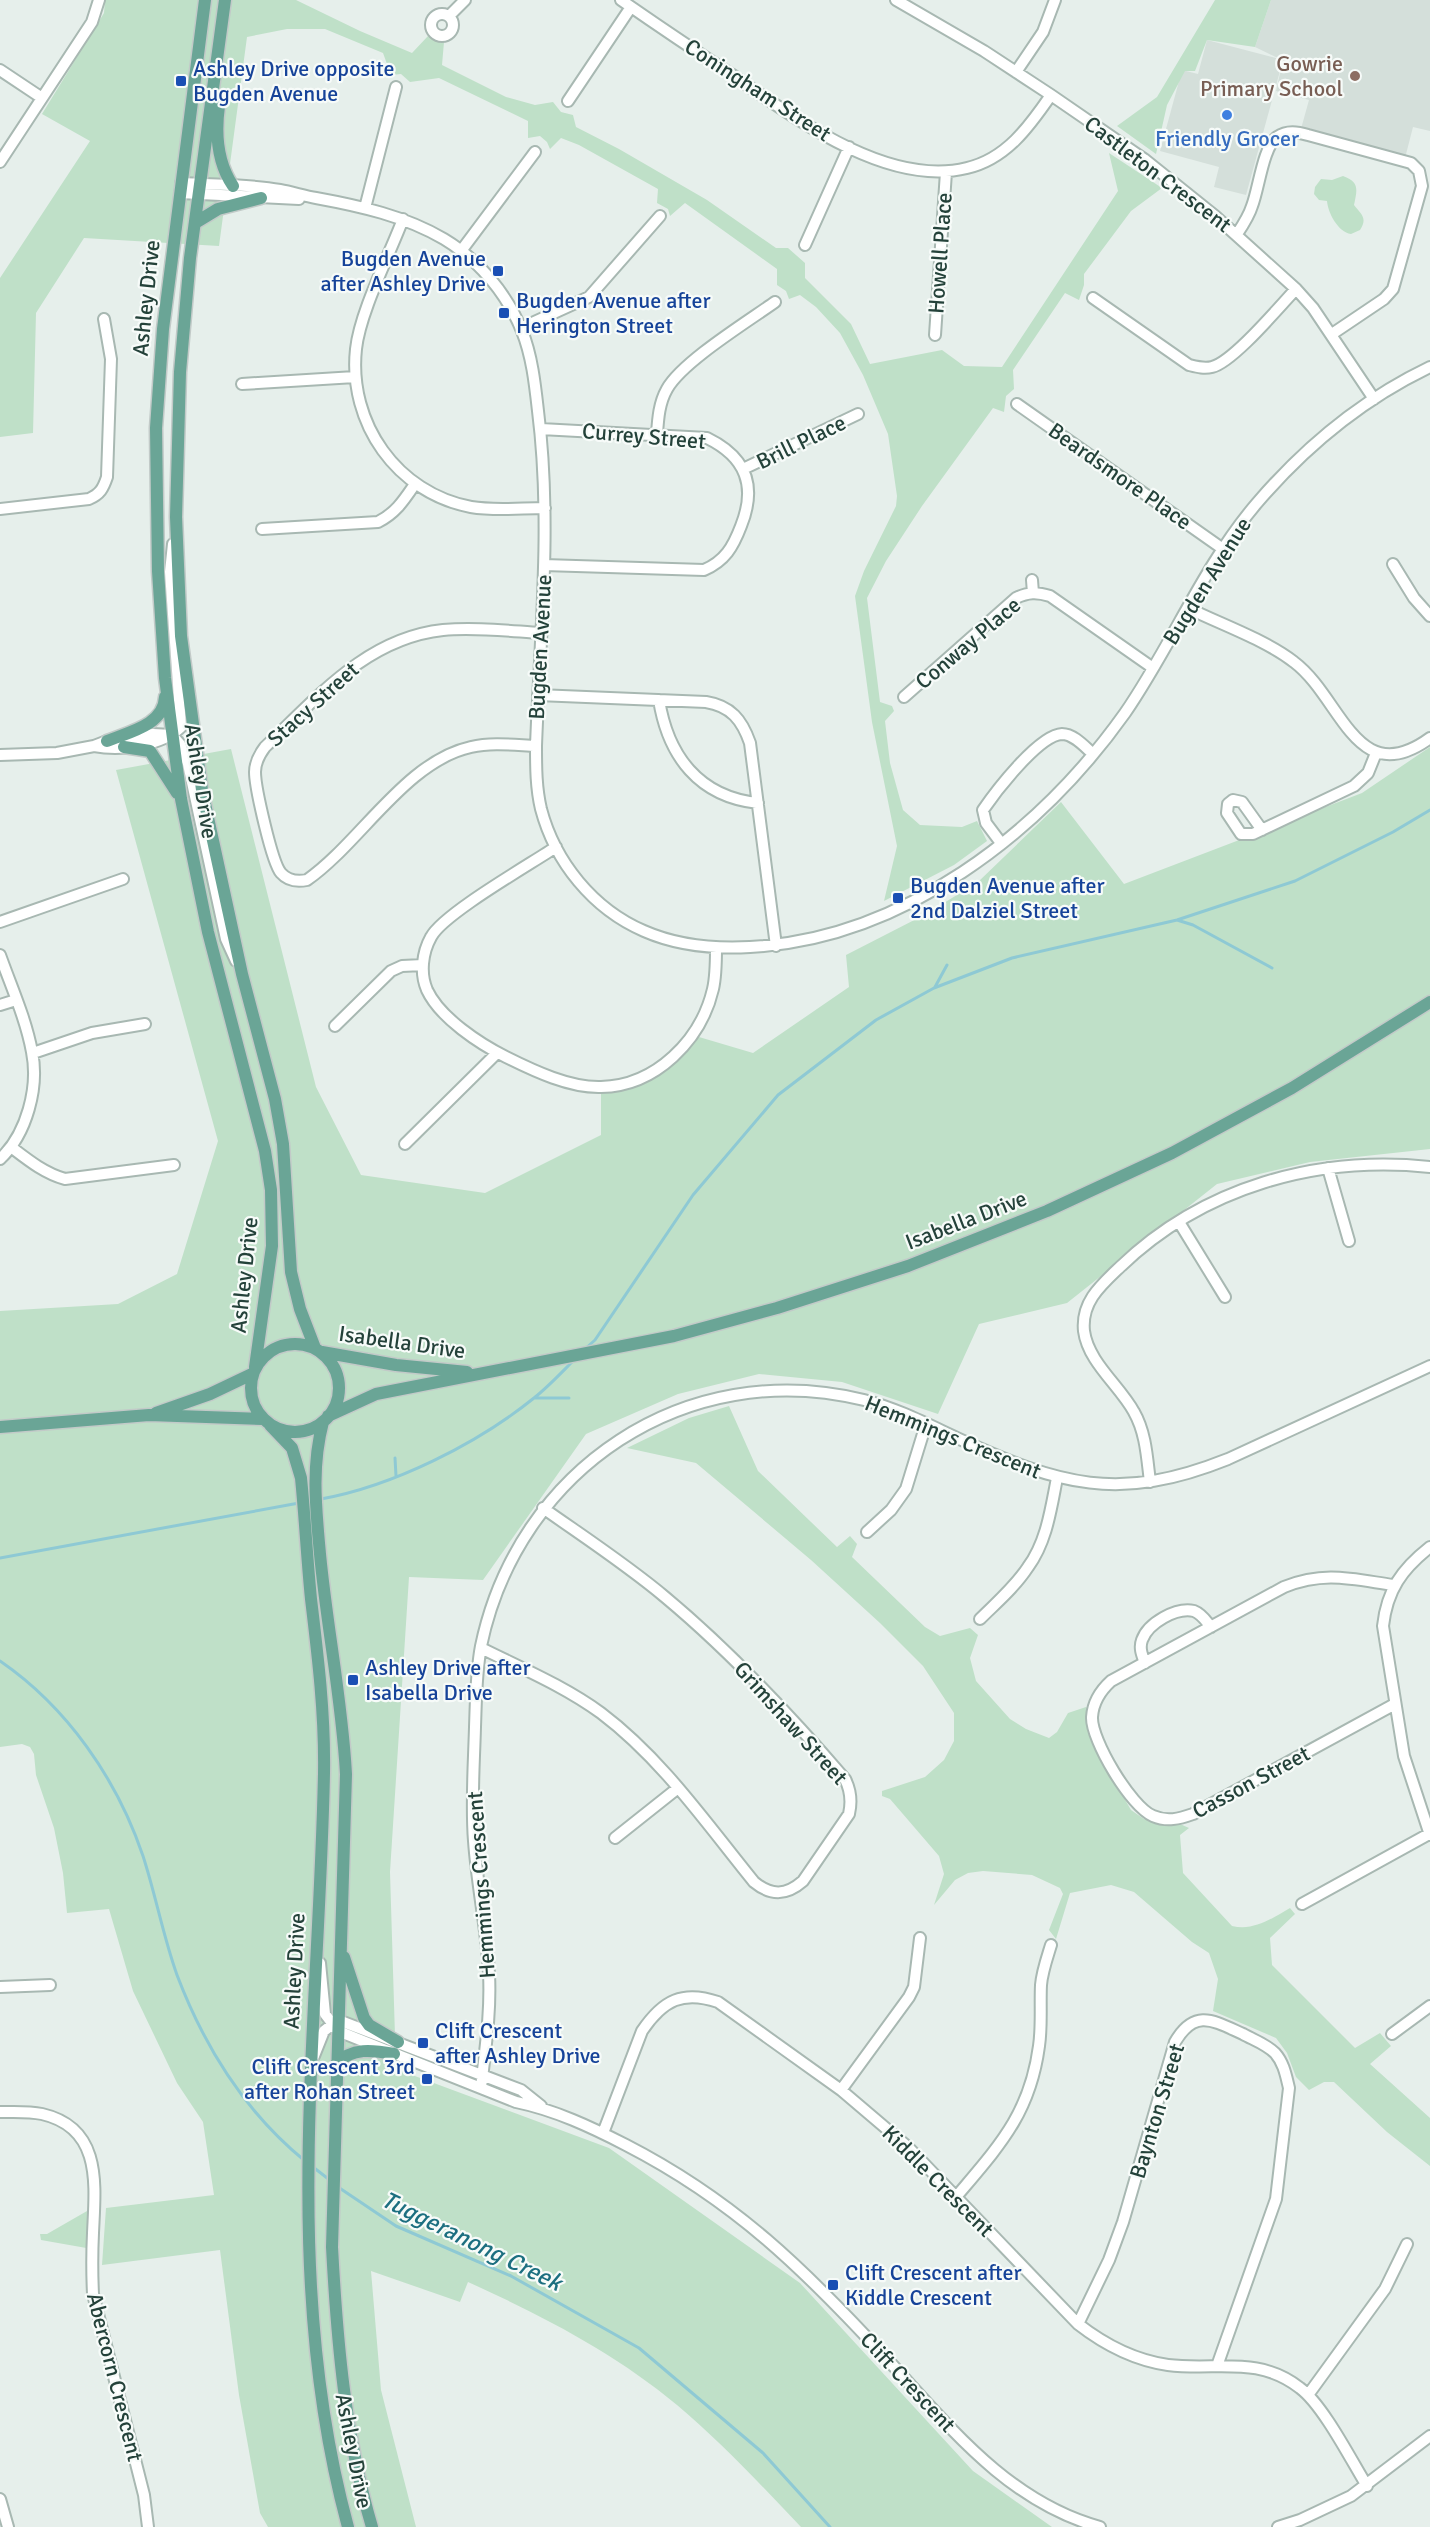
<svg xmlns="http://www.w3.org/2000/svg" width="1430" height="2527" viewBox="0 0 1430 2527" font-family="Signika,sans-serif">
	<style>
		.built { fill: #d4dfda }
		.green { fill: #bfe0c8 }
		.lines { fill: none; stroke-linecap: round; stroke-linejoin: round }
		.stream { stroke: #8ec9d4; stroke-width: 3 }
		.minor-casing { stroke: #a8b8b2; stroke-width: 14 }
		.major-casing { stroke: #c2cac8; stroke-width: 15 }
		.minor { stroke: #fff; stroke-width: 10 }
		.major { stroke: #6aa596; stroke-width: 12 }
		.education-dot { fill: #8d6e63; stroke: #f7fbf9; stroke-width: 2 }
		.transit-dot { fill: #1a4fb4; stroke: #f7fbf9; stroke-width: 2 }
		.shop-dot { fill: #3f7fe0; stroke: #f7fbf9; stroke-width: 2 }
		.labels { text-anchor: middle; dominant-baseline: central; stroke-width: 4.5; stroke-linejoin: round; paint-order: stroke }
		.education-label { font-size: 22px; fill: #785e54; stroke: #f7fbf9; text-anchor: end }
		.transit-label { font-size: 22px; fill: #164399; stroke: #f7fbf9; text-anchor: start }
		.street-label { font-size: 22px; fill: #24423a; stroke: #f7fbf9 }
		.shop-label { font-size: 22px; fill: #366cbe; stroke: #f7fbf9 }
		.water-label { font-size: 24px; font-style: italic; fill: #1c6f80; stroke: #f7fbf9 }
	</style>
	<rect width="100%" height="100%" fill="#e6efeb"/>
	<path class="built" d="M1271,0H1430V131L1413,127L1404,162L1299,136L1309,100L1276,91L1283,60L1246,195L1214,187L1219,167L1160,151L1182,70L1198,74L1207,40L1280,59L1255,47Z"/>
	<path class="green" d="M105,0H296L360,31L412,53L428,36L444,42L442,65L506,97L535,105L553,102L561,112L573,115L576,127L619,149L707,200L776,248H788L805,263V278L851,324L870,364L942,350L964,366L1002,367L1118,191L1109,153L1162,188L1131,211L1084,274V285L1079,300L1065,293L1013,370L1014,389L1006,396L1004,412L993,408L922,506L886,561L867,598L880,702L892,706L894,711L885,721L890,763L903,810L920,825L962,827L977,821L987,841L954,865L884,901L897,846L872,722L855,596L864,571L896,506L897,496L888,434L863,375L840,333L816,307L800,295L789,299L786,291L777,285V269L685,203L670,216L668,209L657,203L658,189L579,145L561,138L550,149L547,142L540,136L528,138V121L439,78L410,82L401,74L391,75L383,53L325,29H287L247,37L219,246L84,238L36,313L33,433L0,437V278L90,141L42,114L104,13Z
		M1215,0H1271L1255,47L1207,40L1195,71H1185L1167,105L1156,154L1117,126L1157,97Z
		M1343,176C1360,182 1357,190 1354,205C1361,214 1368,218 1360,230L1351,234C1338,232 1328,213 1327,201L1319,200L1314,194L1315,187L1321,179L1332,180Z
		M1430,747V1149L1310,1162L1217,1184L1067,1303L979,1324L938,1414L842,1382L759,1374L678,1394L586,1434L483,1580L409,1577L390,1872L396,2069L609,2148L800,2283L973,2471L1052,2527H801C761,2485 721,2442 677,2405C615,2353 541,2315 468,2282L460,2302L371,2271L381,2390L416,2527H268L260,2513L239,2395L220,2250L102,2265L106,2208L214,2195L203,2122L177,2083L133,1991L109,1909L67,1913L63,1873L54,1828L36,1775L34,1754L30,1747L22,1744L0,1747V1311L118,1304L177,1274L218,1141L116,770L231,749L316,1087L361,1175L485,1193L601,1135V1090L655,1075L677,1061L699,1037L753,1053L849,987L846,955L926,914L978,882L1061,802L1124,884L1362,793Z
		M729,1406L758,1471L837,1547L850,1536L857,1544L852,1557L925,1627L940,1636L970,1628L978,1635L970,1658L976,1681L1010,1719L1026,1729L1049,1738L1057,1732L1068,1713L1086,1707L1088,1709V1730L1091,1741L1131,1810L1144,1819L1158,1824H1180L1189,1828L1180,1835L1183,1873L1232,1926C1254,1931 1271,1919 1290,1908L1295,1914L1270,1938L1272,1965L1355,2048L1380,2033L1391,2046L1370,2064L1430,2118V2166L1387,2132L1334,2082H1324L1309,2090L1296,2077L1287,2053L1276,2038L1213,2011L1218,1979L1209,1953L1192,1942L1134,1892L1111,1885L1070,1893L1056,1939L1049,1930L1063,1894L1060,1888L1032,1875L983,1871L968,1873L955,1880L934,1905L944,1874L939,1856L890,1799L882,1796V1791L925,1777L944,1760L954,1741V1713L923,1666L880,1623L811,1560L696,1463L627,1448L689,1418Z
		M94,2207L92,2249L41,2240L40,2234H47Z"/>
	<g class="lines">
		<path class="stream" d="M1177,920L1193,925L1272,968
			M935,987L947,965
			M585,1349L595,1340L693,1195L778,1095L876,1020L934,988L1012,958L1177,920L1295,881L1393,832L1430,810
			M535,1398H569
			M395,1458L396,1476
			M321,1499C393,1486 477,1444 534,1398C548,1387 561,1373 574,1360
			M0,1558L299,1503
			M0,1661C67,1707 117,1779 143,1856C156,1896 163,1936 177,1975C204,2046 246,2113 305,2161
			M313,2167L331,2181
			M338,2187L396,2226L511,2276L639,2348L763,2453L830,2527"/>
		<defs>
			<path id="minor" d="M621,0C657,25 694,50 731,74C793,117 887,188 967,168C1006,159 1029,127 1051,95
				M896,0L984,51L1051,95L1144,159L1215,216L1296,289L1313,308L1374,399
				M431 25a11 11 0 1 1 22 0a11 11 0 1 1-22 0Z
				M449,16L465,0
				M0,70L42,98
				M1016,72L1043,32L1055,0
				M568,101L631,7
				M0,162L92,22L99,0
				M181,183C213,185 248,184 280,190C292,192 304,196 316,198C360,206 405,216 444,239C479,260 507,294 522,331C532,356 535,384 538,411C552,522 540,635 536,746C536,767 536,788 541,809C555,862 593,909 644,931C678,946 713,949 750,947C902,939 1039,834 1125,713C1172,645 1203,566 1257,503C1305,447 1363,399 1430,367
				M180,193L299,199
				M365,208L396,87
				M403,219C389,256 360,312 356,349C348,423 397,493 471,507C495,511 521,508 545,508
				M1237,234C1243,225 1249,216 1252,206C1259,188 1263,147 1277,137C1287,130 1298,132 1308,135L1411,163L1419,171L1422,186L1393,289L1384,299L1332,334
				M805,245L849,147
				M461,251L535,152
				M1093,298L1189,365C1197,367 1204,369 1212,367C1233,362 1279,307 1296,289
				M521,328L589,297L660,216
				M935,335L946,172
				M242,384L355,377
				M1017,404L1223,549
				M541,429L707,438C746,457 757,486 741,526C733,547 725,561 704,570L544,565
				M657,434C658,419 659,403 667,389C682,362 747,322 775,302
				M743,469L858,414
				M0,509L89,499C100,494 103,489 107,477L111,359L104,319
				M262,529L378,522C396,513 404,500 415,484
				M1393,564L1414,598L1430,616
				M1032,580L1033,593
				M1188,608C1220,624 1266,640 1294,662C1342,698 1356,792 1430,738
				M538,695L706,702C731,706 742,720 750,743L776,946
				M904,697L1016,598C1028,592 1037,592 1050,596L1153,668
				M659,700C668,756 699,797 758,803
				M94,746C121,751 161,746 181,727L170,572L173,544
				M536,746C514,745 492,742 471,747C406,761 360,843 307,880C297,882 288,881 281,873C272,863 255,787 255,772C255,762 259,755 265,747C318,697 367,638 443,630C475,627 509,631 541,633
				M0,755L57,753L94,746L107,741L153,734L172,735L180,744L188,764L226,939L236,961
				M1262,830L1242,802L1233,800L1228,804L1227,813L1241,834H1253L1354,786L1368,773L1376,753
				M1001,843L986,823L983,810C996,791 1039,735 1062,734C1074,734 1085,747 1093,754
				M556,847C529,865 443,914 431,937C422,953 420,974 427,990C440,1018 480,1044 506,1057C534,1071 570,1088 601,1087C656,1086 701,1040 713,989C716,976 716,961 716,948
				M0,922L123,879
				M0,955C11,986 26,1019 32,1052C39,1087 27,1134 0,1159
				M0,1005L16,1000
				M335,1026L391,971L402,966L423,965
				M33,1053L92,1033L145,1024
				M405,1144L497,1053
				M11,1147C28,1160 44,1173 65,1179L174,1165
				M1328,1168L1349,1241
				M1179,1222L1225,1297
				M1150,1482C1147,1458 1146,1433 1134,1412C1120,1386 1088,1362 1084,1331C1081,1302 1101,1285 1120,1267C1203,1187 1317,1155 1430,1167
				M867,1532L891,1510L906,1489L926,1424
				M1430,1547C1402,1569 1387,1590 1383,1626L1404,1756L1430,1835
				M1393,1585C1351,1579 1325,1571 1284,1587L1111,1681C1100,1691 1093,1702 1092,1717C1091,1740 1131,1807 1153,1816C1167,1822 1179,1819 1193,1814L1395,1704
				M980,1619C996,1603 1015,1587 1028,1567C1047,1541 1051,1508 1057,1478
				M481,1648C521,1668 564,1686 601,1713C662,1759 706,1823 754,1882C771,1896 786,1896 803,1881L849,1814C852,1801 851,1791 845,1779C789,1714 731,1652 665,1597C627,1565 584,1537 543,1508
				M1145,1663C1142,1655 1139,1648 1142,1640C1148,1623 1176,1607 1194,1611C1202,1614 1206,1621 1211,1627
				M615,1838L678,1788
				M1302,1904L1429,1834
				M320,1963L325,2014L338,2031L516,2102C555,2110 591,2127 626,2145C735,2201 805,2270 887,2359C949,2426 1008,2502 1100,2527
				M0,1987L50,1985
				M1392,2034L1430,2006
				M314,2056L324,2031L338,2020L521,2090L541,2106
				M481,2088C485,2050 491,2013 489,1974C487,1930 477,1885 474,1841C471,1803 474,1765 475,1727C476,1700 476,1672 481,1646C518,1469 686,1356 864,1400C896,1408 927,1424 957,1438C1060,1485 1118,1503 1228,1459L1430,1366
				M841,2090L909,1997L914,1987L920,1938
				M0,2112C14,2112 28,2111 42,2114C103,2128 95,2186 93,2233C92,2253 92,2273 93,2294L144,2495L148,2527
				M603,2133L642,2031C663,2000 683,1990 718,2002L841,2090L908,2147L1078,2324C1105,2345 1133,2360 1168,2365C1216,2371 1258,2355 1300,2388C1323,2405 1351,2460 1367,2486
				M956,2197C999,2146 1030,2114 1039,2046C1042,2026 1040,2005 1041,1985C1042,1972 1047,1958 1051,1945
				M1078,2324L1109,2260L1123,2222L1175,2042C1195,2008 1214,2021 1243,2034C1254,2040 1266,2044 1275,2053C1284,2063 1286,2076 1289,2088L1276,2199L1217,2366
				M1308,2395L1385,2289L1407,2244
				M0,2499L8,2527
				M1278,2527L1300,2520L1351,2496L1430,2436"/>
			<path id="major" d="M205,0L163,329L156,428L158,571L165,678L181,799L208,932L265,1151L271,1190L272,1246L255,1367
				M225,0L190,258L180,372L176,517L181,636L202,790L242,974L275,1099L283,1144L291,1272L300,1309L315,1348
				M219,106C215,135 217,162 233,186
				M195,223L218,209L261,198
				M107,741C129,732 164,725 165,697
				M124,747L150,751L177,793
				M251 1388a44 44 0 1 1 88 0a44 44 0 1 1-88 0Z
				M322,1352L396,1365L467,1372
				M156,1413L210,1394L252,1374
				M328,1416L376,1394L674,1336L777,1308L908,1266L1047,1211L1172,1153L1292,1088L1430,1002
				M323,1422C311,1467 316,1509 320,1554C327,1628 342,1700 346,1774L332,2247C337,2341 345,2436 372,2527
				M270,1425L292,1448L301,1478C305,1518 307,1559 311,1599C318,1657 325,1715 324,1773C319,2027 280,2278 348,2527
				M0,1427L149,1415L263,1419
				M344,1957L364,2018L369,2025L398,2042
				M336,2064C352,2047 373,2050 394,2054"/>
		</defs>
		<use href="#minor" class="minor-casing"/>
		<use href="#major" class="major-casing"/>
		<use href="#minor" class="minor"/>
		<use href="#major" class="major"/>
	</g>
	<circle class="education-dot" cx="1355" cy="76" r="6"/>
	<g class="transit-dot">
		<rect x="175" y="75" width="12" height="12" rx="3"/>
		<rect x="492" y="265" width="12" height="12" rx="3"/>
		<rect x="498" y="307" width="12" height="12" rx="3"/>
		<rect x="892" y="892" width="12" height="12" rx="3"/>
		<rect x="347" y="1674" width="12" height="12" rx="3"/>
		<rect x="417" y="2037" width="12" height="12" rx="3"/>
		<rect x="421" y="2073" width="12" height="12" rx="3"/>
		<rect x="827" y="2279" width="12" height="12" rx="3"/>
	</g>
	<circle class="shop-dot" cx="1227" cy="115" r="6"/>
	<g class="labels">
		<g class="education-label">
			<text x="1343" y="63">Gowrie<tspan x="1343" dy="25">Primary School</tspan></text>
		</g>
		<g class="transit-label">
			<text x="193" y="68">Ashley Drive opposite<tspan x="193" dy="25">Bugden Avenue</tspan></text>
			<text x="486" y="258" text-anchor="end">Bugden Avenue<tspan x="486" dy="25">after Ashley Drive</tspan></text>
			<text x="516" y="300">Bugden Avenue after<tspan x="516" dy="25">Herington Street</tspan></text>
			<text x="910" y="885">Bugden Avenue after<tspan x="910" dy="25">2nd Dalziel Street</tspan></text>
			<text x="365" y="1667">Ashley Drive after<tspan x="365" dy="25">Isabella Drive</tspan></text>
			<text x="435" y="2030">Clift Crescent<tspan x="435" dy="25">after Ashley Drive</tspan></text>
			<text x="415" y="2066" text-anchor="end">Clift Crescent 3rd<tspan x="415" dy="25">after Rohan Street</tspan></text>
			<text x="845" y="2272">Clift Crescent after<tspan x="845" dy="25">Kiddle Crescent</tspan></text>
		</g>
		<g class="street-label">
			<text transform="translate(758 90) rotate(33)">Coningham Street</text>
			<text transform="translate(1158 174) rotate(37)">Castleton Crescent</text>
			<text transform="translate(940 253) rotate(-86)">Howell Place</text>
			<text transform="translate(146 298) rotate(-84)">Ashley Drive</text>
			<text transform="translate(644 436) rotate(5)">Currey Street</text>
			<text transform="translate(801 442) rotate(-26)">Brill Place</text>
			<text transform="translate(1120 476) rotate(35)">Beardsmore Place</text>
			<text transform="translate(1207 581) rotate(-58)">Bugden Avenue</text>
			<text transform="translate(968 643) rotate(-40)">Conway Place</text>
			<text transform="translate(540 647) rotate(-87)">Bugden Avenue</text>
			<text transform="translate(313 704) rotate(-42)">Stacy Street</text>
			<text transform="translate(201 781) rotate(81)">Ashley Drive</text>
			<text transform="translate(966 1220) rotate(-21)">Isabella Drive</text>
			<text transform="translate(244 1275) rotate(-84)">Ashley Drive</text>
			<text transform="translate(402 1342) rotate(8)">Isabella Drive</text>
			<text transform="translate(953 1437) rotate(22)">Hemmings Crescent</text>
			<text transform="translate(791 1723) rotate(48)">Grimshaw Street</text>
			<text transform="translate(1251 1782) rotate(-28)">Casson Street</text>
			<text transform="translate(481 1885) rotate(-94)">Hemmings Crescent</text>
			<text transform="translate(294 1971) rotate(-87)">Ashley Drive</text>
			<text transform="translate(1157 2111) rotate(-73)">Baynton Street</text>
			<text transform="translate(938 2181) rotate(45)">Kiddle Crescent</text>
			<text transform="translate(115 2377) rotate(76)">Abercorn Crescent</text>
			<text transform="translate(908 2382) rotate(47)">Clift Crescent</text>
			<text transform="translate(354 2451) rotate(79)">Ashley Drive</text>
		</g>
		<g class="shop-label">
			<text x="1227" y="138">Friendly Grocer</text>
		</g>
		<g class="water-label">
			<text transform="translate(472 2241) rotate(26)">Tuggeranong Creek</text>
		</g>
	</g>
</svg>
